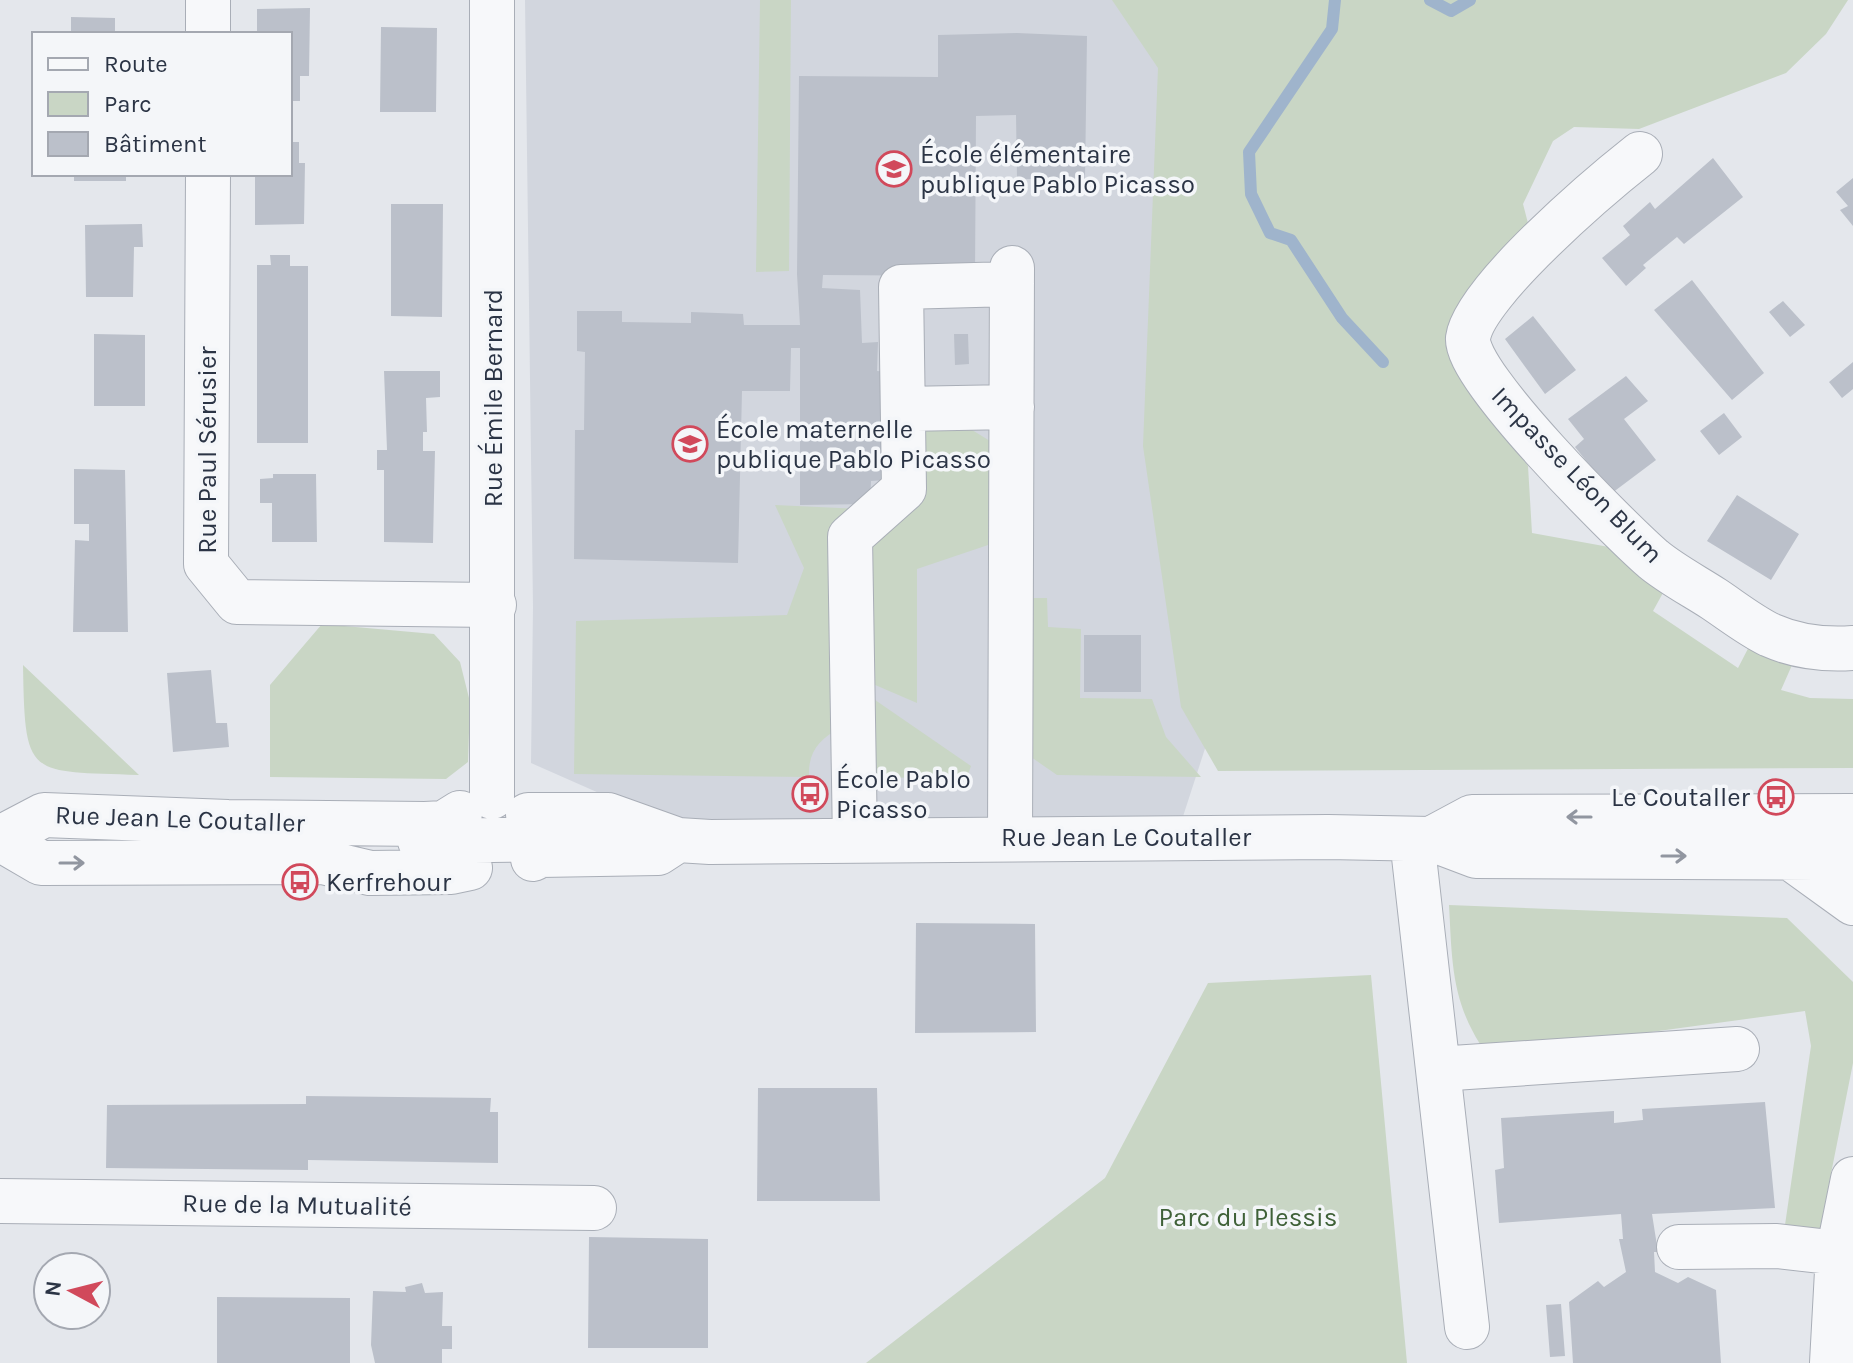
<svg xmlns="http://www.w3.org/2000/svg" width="1853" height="1363" viewBox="0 0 1853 1363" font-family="Karla,sans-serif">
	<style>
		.built { fill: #d2d6de }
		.green { fill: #c9d6c5 }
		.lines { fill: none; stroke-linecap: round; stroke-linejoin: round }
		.stream { stroke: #9fb4cc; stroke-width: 12 }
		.building { fill: #bbc0ca }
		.minor-casing { stroke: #a9aeb7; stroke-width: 46 }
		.minor { stroke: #f7f8fa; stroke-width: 44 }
		.oneway { stroke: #9196a0 }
		.labels { text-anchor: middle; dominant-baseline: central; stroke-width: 7; stroke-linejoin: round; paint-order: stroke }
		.poi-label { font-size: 26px; fill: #2b3445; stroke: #f4f6f9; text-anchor: start }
		.street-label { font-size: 26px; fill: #2b3445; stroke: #f4f6f9 }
		.park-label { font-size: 26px; fill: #3f6138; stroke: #f4f6f9 }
	</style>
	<rect width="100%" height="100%" fill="#e4e7ec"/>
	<path class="built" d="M525,0H1132L1176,65L1211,730L1177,835L710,842L531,763L533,607Z"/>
	<path class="green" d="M760,0H791L789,271L756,272Z
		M1112,0H1848L1826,34L1786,73L1639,129L1574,127L1553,141L1523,204L1530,231L1468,383L1528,466L1532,533L1609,547L1669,582L1653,611L1738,668L1754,637L1796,656L1781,690L1810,698L1853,699V768L1218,771L1181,707L1143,446L1158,68Z
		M914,422L964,425L990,441L991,544L917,569V703L852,675L841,727C819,740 808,751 809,777L574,774L576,621L787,615L804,568L775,505L904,511Z
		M1030,598H1047L1048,627L1081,629L1080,698L1152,699L1166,737L1201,777L1057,775L1031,757Z
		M322,624L434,634L460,662L470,702L468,762L446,779L270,777V685Z
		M23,665L139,775C27,771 25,779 23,665Z
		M862,691L971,766L967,777L865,778Z
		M1449,905L1787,918L1853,982V1063L1820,1229L1785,1225L1811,1046L1805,1011L1541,1047L1480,1044C1451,998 1452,958 1449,905Z
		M1371,975L1407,1363H866L1105,1178L1208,983Z"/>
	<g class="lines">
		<path class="stream" d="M1335,0L1332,29L1249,152L1251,194L1270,233L1291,240L1342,318L1383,362
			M1430,0L1451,11L1470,0"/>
	</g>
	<path class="building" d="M310,8L309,76H300V101H290V34H257V9Z
		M71,17L115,18V34H71Z
		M381,27L437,28L436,112H380Z
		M1017,33L1087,36L1085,179H1017L1016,115L976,116L975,276L823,275L822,288L860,290L862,343L878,342L877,371L890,372L887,480L871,481L870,504L800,505V348H791L790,391H742L738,563L574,559L575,430H584L585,352L577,351V311H622V322L691,323V312L743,314L744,325H800L797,274L799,76L938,77V35Z
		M290,142H299V163H305L304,224L255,225V174H290Z
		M1713,158L1743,197L1684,244L1677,237L1643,265L1646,268L1626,286L1602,258L1630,235L1623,226L1650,202L1655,209Z
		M74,174H126V181H74Z
		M1853,178V226L1840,210L1848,206L1836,192Z
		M391,204H443L442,317L391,316Z
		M142,224L143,247H134L133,297H86L85,225Z
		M270,255H290V266H308V443H257V265H271Z
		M1692,280L1764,373L1732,400L1654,310Z
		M1783,301L1805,325L1790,337L1769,312Z
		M1533,316L1576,370L1545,394L1505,339Z
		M94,334L145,335V406H94Z
		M954,334H968L969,364L955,365Z
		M1853,362V389L1842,398L1829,382Z
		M384,371H440V397L426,398L427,432H423V451H435L433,543L384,542V470H377V450H387Z
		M1626,376L1648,401L1624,419L1656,460L1612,493L1575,447L1584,439L1568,419Z
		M1724,413L1742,437L1719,455L1700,431Z
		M74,469L125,470L128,632H73L75,540L89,541V524H74Z
		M273,474H316L317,542H272V503H260V479L273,478Z
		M1737,495L1799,534L1771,580L1707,541Z
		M1084,635H1141V692H1084Z
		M211,670L216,723H227L229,747L173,752L167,673Z
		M916,923L1035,924L1036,1032L915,1033Z
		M758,1088H877L880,1201H757Z
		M306,1096L491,1098L490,1112H498V1163L308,1160V1170L106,1168L107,1105L306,1104Z
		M1765,1102L1775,1208L1652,1214L1658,1252H1654L1655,1272L1678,1283L1688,1277L1716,1290L1721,1363H1573L1569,1302L1598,1281L1604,1287L1626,1272L1619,1239H1623L1621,1214L1499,1223L1495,1170L1504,1168L1501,1118L1614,1111V1123L1643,1120L1642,1109Z
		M589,1237L708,1239V1348H588Z
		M422,1283L425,1293L443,1292L442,1326H452V1349H442V1363H375L371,1345L373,1291L406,1292L405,1287Z
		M217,1297L350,1298V1363H217Z
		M1561,1304L1565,1356L1550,1357L1546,1305Z"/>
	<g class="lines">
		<defs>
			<path id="minor" d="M492,0V797
				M208,34V0
				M1640,154C1602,184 1474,292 1468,338C1464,376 1620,530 1653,559C1671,574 1694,586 1714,599C1732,611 1751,626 1770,635C1797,647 1825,650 1853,648
				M208,174L206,564L237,602L494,605
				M903,409L1012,407
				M528,815H608L678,840L710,842L1328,837L1431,839L1476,856L1853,858
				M0,838L44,815L228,822L425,824L444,823L460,813
				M1010,838L1012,268
				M0,839L41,863L323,862L370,873L451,872L470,868
				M1412,839L1467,1327
				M1431,839L1472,817L1853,816
				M420,841L567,839
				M855,841L850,537L904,489L901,287L1012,284
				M1788,856L1853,903
				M533,859L540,855L658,853L678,840
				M1438,1069L1737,1049
				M0,1201L594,1208
				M1679,1247L1777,1246L1838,1253
				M1832,1363L1838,1253L1853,1179"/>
		</defs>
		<use href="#minor" class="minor-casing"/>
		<use href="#minor" class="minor"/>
	</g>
	<defs><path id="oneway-shaft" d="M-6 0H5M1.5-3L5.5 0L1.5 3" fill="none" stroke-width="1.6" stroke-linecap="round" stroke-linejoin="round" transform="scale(2)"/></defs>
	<g class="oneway">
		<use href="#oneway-shaft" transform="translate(1579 817) rotate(180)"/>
		<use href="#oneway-shaft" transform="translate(1674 856)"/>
		<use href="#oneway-shaft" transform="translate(72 863)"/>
	</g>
	<defs>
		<symbol id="school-ring" viewBox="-11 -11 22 22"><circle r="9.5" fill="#f4f6f9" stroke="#d1495b" stroke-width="1.5"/><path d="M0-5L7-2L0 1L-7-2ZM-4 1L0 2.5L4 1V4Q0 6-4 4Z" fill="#d1495b"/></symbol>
		<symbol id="bus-ring" viewBox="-11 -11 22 22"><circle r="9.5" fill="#f4f6f9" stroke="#d1495b" stroke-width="1.5"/><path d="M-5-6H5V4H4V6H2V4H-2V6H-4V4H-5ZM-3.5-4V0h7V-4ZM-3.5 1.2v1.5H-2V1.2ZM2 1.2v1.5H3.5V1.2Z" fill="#d1495b"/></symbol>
	</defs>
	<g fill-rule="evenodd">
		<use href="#school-ring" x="874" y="149" width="40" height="40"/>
		<use href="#school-ring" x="670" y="424" width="40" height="40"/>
		<use href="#bus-ring" x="790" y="774" width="40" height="40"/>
		<use href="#bus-ring" x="1756" y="777" width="40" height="40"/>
		<use href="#bus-ring" x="280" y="862" width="40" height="40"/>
	</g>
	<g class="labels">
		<g class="poi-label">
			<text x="920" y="154">École élémentaire<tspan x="920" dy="30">publique Pablo Picasso</tspan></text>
			<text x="716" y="429">École maternelle<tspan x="716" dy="30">publique Pablo Picasso</tspan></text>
			<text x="836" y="779">École Pablo<tspan x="836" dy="30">Picasso</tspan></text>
			<text x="1750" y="797" text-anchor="end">Le Coutaller</text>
			<text x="326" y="882">Kerfrehour</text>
		</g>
		<g class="street-label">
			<text transform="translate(493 398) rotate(-90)">Rue Émile Bernard</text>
			<text transform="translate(207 450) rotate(-90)">Rue Paul Sérusier</text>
			<text transform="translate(1577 475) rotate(46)">Impasse Léon Blum</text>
			<text transform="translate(180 819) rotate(2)">Rue Jean Le Coutaller</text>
			<text x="1126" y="837">Rue Jean Le Coutaller</text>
			<text transform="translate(297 1205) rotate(1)">Rue de la Mutualité</text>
		</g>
		<g class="park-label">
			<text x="1248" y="1217">Parc du Plessis</text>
		</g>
	</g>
	<rect x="32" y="32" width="260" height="144" fill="#f4f6f9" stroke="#a4a8b1" stroke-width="2"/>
	<rect x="48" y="58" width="40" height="12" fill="#f7f8fa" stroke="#a4a8b1" stroke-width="2"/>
	<text x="104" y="72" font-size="24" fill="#2b3445">Route</text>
	<rect x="48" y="92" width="40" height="24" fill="#c9d6c5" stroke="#a4a8b1" stroke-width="2"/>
	<text x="104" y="112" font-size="24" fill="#2b3445">Parc</text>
	<rect x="48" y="132" width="40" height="24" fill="#bbc0ca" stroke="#a4a8b1" stroke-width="2"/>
	<text x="104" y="152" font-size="24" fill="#2b3445">Bâtiment</text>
	<g transform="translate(72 1291) rotate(277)"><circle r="38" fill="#f4f6f9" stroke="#a4a8b1" stroke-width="2"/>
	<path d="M0-6L14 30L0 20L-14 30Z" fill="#d1495b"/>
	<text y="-12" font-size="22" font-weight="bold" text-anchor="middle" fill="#2b3445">N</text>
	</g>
</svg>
